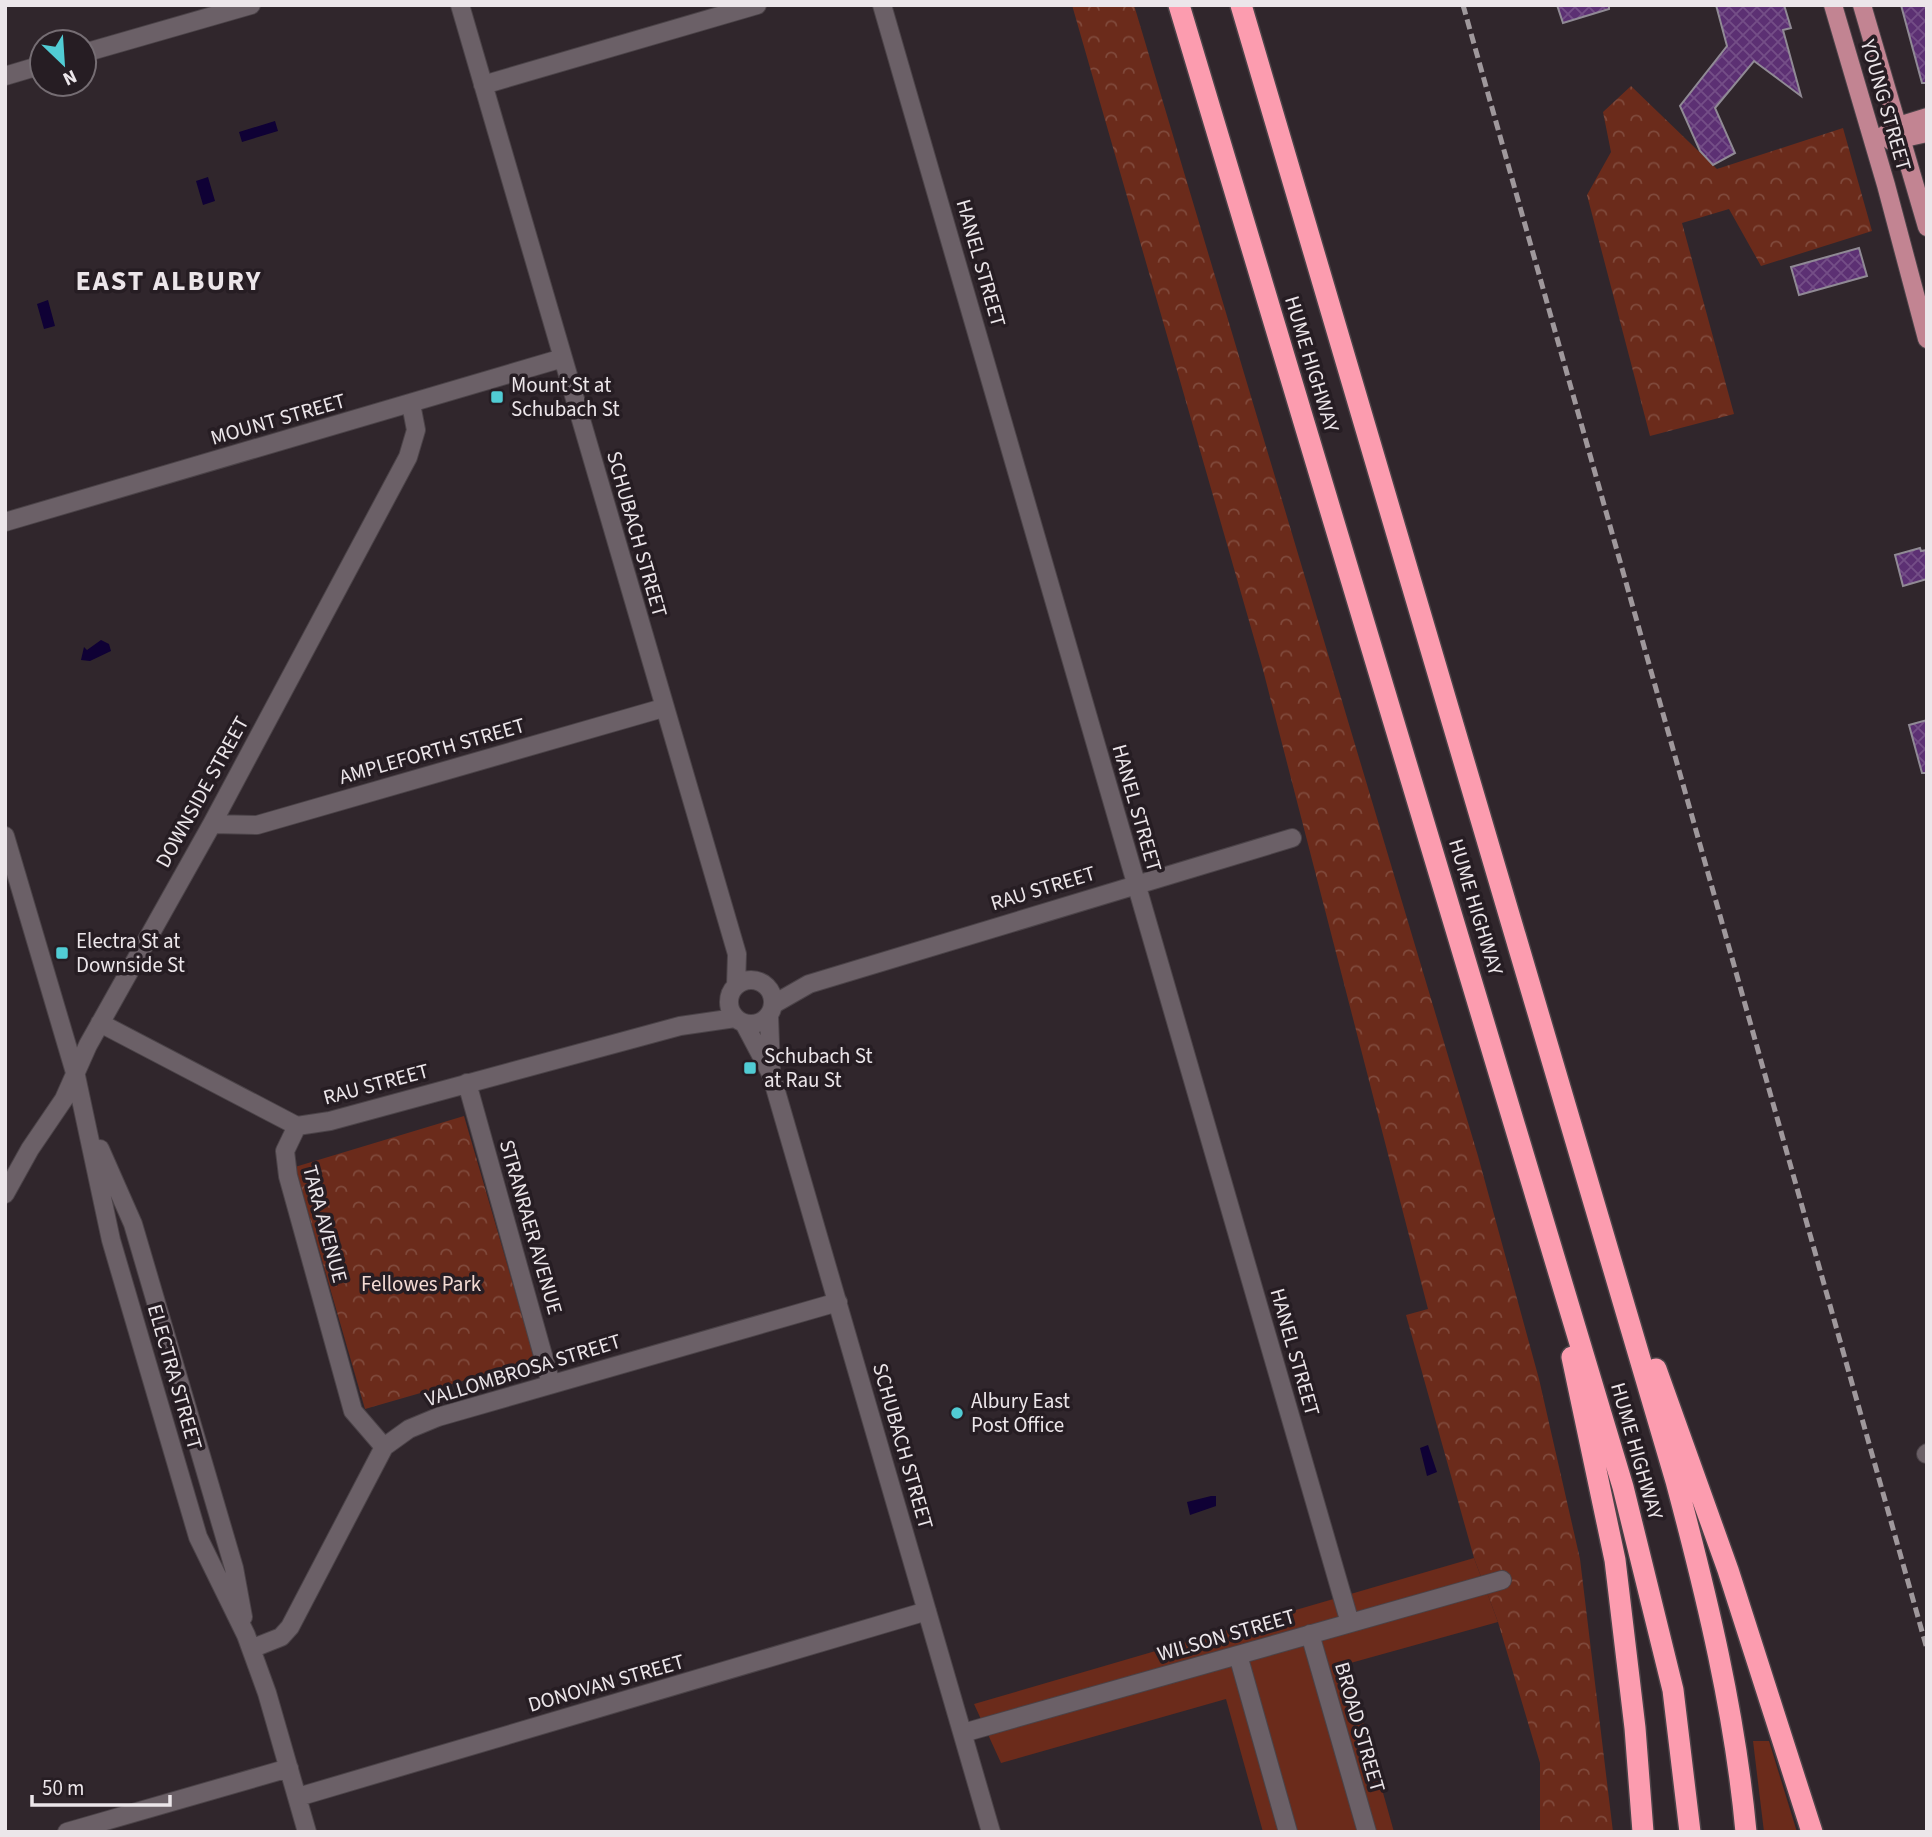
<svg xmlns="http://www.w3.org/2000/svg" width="1932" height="1837" viewBox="0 0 1932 1837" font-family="'Source Sans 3',sans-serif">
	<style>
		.grass { fill: #6b2b1b }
		.park { fill: url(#park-crowns) }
		.water { fill: #0f0135 }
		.building { fill: url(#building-cross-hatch); stroke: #908a95; stroke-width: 2 }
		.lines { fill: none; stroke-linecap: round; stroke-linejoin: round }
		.minor-casing { stroke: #4b4348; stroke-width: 20 }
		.major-casing { stroke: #4b4348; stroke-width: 20 }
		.highway-casing { stroke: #4b4348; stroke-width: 24 }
		.minor { stroke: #6b6067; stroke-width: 18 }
		.major { stroke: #c28492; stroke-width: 18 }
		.highway { stroke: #fc9caf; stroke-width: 21 }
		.rail { stroke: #9f989c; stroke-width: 5; stroke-dasharray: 10 5; stroke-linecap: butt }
		.poi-dot { fill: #51ccd4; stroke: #261d23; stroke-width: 2.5 }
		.labels { text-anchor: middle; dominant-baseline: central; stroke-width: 7; stroke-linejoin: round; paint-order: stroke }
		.street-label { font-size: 21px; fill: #ece6ea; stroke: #261d23 }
		.poi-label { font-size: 21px; fill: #ece6ea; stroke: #261d23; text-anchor: start }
		.park-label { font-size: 21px; fill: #f4dbd4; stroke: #261d23 }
		.district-label { font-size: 28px; font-weight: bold; letter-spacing: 2px; fill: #ece6ea; stroke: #261d23 }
	</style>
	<defs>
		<pattern id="park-crowns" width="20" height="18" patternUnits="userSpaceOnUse" patternTransform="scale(1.75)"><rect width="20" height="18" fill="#6b2b1b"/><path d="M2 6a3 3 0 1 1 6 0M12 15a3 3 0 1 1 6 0" fill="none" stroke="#804a3c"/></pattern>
		<pattern id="building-cross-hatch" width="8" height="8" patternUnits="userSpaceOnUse" patternTransform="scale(1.75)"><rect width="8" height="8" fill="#5c3073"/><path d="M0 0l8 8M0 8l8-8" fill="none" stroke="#744e87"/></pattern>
	</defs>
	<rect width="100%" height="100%" fill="#30262c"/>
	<path class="grass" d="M1474,1558L1498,1622L1347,1664L1394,1832H1263L1226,1699L1001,1763L974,1704Z
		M1753,1741H1769L1797,1832H1764Z"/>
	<path class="park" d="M1072,5H1134L1478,1156L1539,1379L1580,1559L1613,1832H1540V1763L1498,1622L1474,1558L1406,1315L1428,1309L1262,666Z
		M1631,86L1717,169L1843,128L1872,231L1761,266L1729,209L1682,223L1734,414L1650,436L1587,195L1611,152L1603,112Z
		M464,1116L535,1360L365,1409L295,1167Z"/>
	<path class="water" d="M275,121L278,131L242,142L239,132Z
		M208,177L215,201L203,205L196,181Z
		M48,300L55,326L44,329L37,304Z
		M101,640L109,644L111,651L90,661L81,660L84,647L87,650Z
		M1428,1445L1437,1472L1427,1476L1420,1448Z
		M1211,1496H1216V1506L1190,1515L1187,1502Z"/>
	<path class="building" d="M1557,5H1609V9L1563,23Z
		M1716,5H1784L1791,28L1783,30L1801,96L1754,61L1715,108L1735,153L1713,165L1700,151L1680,106L1727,46Z
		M1901,5H1927V83H1922Z
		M1859,248L1867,276L1799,295L1791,267Z
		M1920,548L1921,551L1927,550V579L1903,586L1895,555Z
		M1927,720V773H1922L1909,725Z"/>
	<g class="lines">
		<defs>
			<path id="minor" d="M460,5L737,954L736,986
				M882,5L1350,1623
				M84,53L251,5
				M5,76L42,65
				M483,85L757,5
				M5,522L563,358
				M212,824L257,825L663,708
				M5,836L76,1076L111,1240L198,1537L246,1635L267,1693L307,1832
				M729 1002a22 22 0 1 1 44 0a22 22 0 1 1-44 0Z
				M774,1004L809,984L1292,838
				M769,1016L771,1070
				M100,1023L297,1126L330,1121L680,1026L735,1018
				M744,1023L771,1074L991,1832
				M467,1083L551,1384
				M297,1126L285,1151L288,1176L353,1411L384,1447
				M100,1149L133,1224L234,1568L243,1617
				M5,1194L30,1149L64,1099L88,1045L212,824L408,457L416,430L411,404
				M1926,1454L1927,1453
				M1310,1634L1367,1832
				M251,1649L281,1637L290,1627L384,1447L409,1429L438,1417L838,1302
				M1238,1655L1288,1832
				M963,1733L1502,1580
				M298,1797L927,1611
				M67,1832L289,1768"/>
			<path id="major" d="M1833,5L1886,185L1927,339
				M1862,5L1927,227
				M1891,141L1927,133
				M1874,142L1898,126L1927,117"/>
			<path id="highway" d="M1179,5L1623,1487L1673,1690L1690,1832
				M1241,5L1676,1481C1707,1597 1735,1713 1746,1832
				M1572,1357L1615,1560L1635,1728L1643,1832
				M1656,1369L1728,1570L1812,1832"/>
		</defs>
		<use href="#minor" class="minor-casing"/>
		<use href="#major" class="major-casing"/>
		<use href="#highway" class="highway-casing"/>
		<use href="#minor" class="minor"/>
		<use href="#major" class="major"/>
		<use href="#highway" class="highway"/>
		<path class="rail" d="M1463,5L1927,1649"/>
	</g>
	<g class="poi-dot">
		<rect x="490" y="390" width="14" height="14" rx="3.5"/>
		<rect x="55" y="946" width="14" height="14" rx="3.5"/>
		<rect x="743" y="1061" width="14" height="14" rx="3.5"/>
		<circle cx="957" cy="1413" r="7"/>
	</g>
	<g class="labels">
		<g class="street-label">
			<text transform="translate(1886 105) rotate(74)">YOUNG STREET</text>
			<text transform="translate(981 263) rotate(74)">HANEL STREET</text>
			<text transform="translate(1312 364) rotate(73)">HUME HIGHWAY</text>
			<text transform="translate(278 419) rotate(-16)">MOUNT STREET</text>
			<text transform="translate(637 534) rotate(74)">SCHUBACH STREET</text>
			<text transform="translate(432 751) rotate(-16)">AMPLEFORTH STREET</text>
			<text transform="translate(202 792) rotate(-61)">DOWNSIDE STREET</text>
			<text transform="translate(1137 808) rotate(74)">HANEL STREET</text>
			<text transform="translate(1043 888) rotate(-17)">RAU STREET</text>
			<text transform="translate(1476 907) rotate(73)">HUME HIGHWAY</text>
			<text transform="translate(376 1084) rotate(-15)">RAU STREET</text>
			<text transform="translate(325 1224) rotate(75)">TARA AVENUE</text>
			<text transform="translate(531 1227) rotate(74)">STRANRAER AVENUE</text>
			<text transform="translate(1295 1352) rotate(74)">HANEL STREET</text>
			<text transform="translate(523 1370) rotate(-17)">VALLOMBROSA STREET</text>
			<text transform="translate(175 1377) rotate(74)">ELECTRA STREET</text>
			<text transform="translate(903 1446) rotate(74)">SCHUBACH STREET</text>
			<text transform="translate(1637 1451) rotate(74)">HUME HIGHWAY</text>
			<text transform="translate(1226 1635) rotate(-16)">WILSON STREET</text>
			<text transform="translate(606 1683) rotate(-16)">DONOVAN STREET</text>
			<text transform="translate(1360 1727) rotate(74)">BROAD STREET</text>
		</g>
		<g class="poi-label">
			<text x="511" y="385">Mount St at<tspan x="511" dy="24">Schubach St</tspan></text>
			<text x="76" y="941">Electra St at<tspan x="76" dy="24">Downside St</tspan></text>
			<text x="764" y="1056">Schubach St<tspan x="764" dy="24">at Rau St</tspan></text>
			<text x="971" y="1401">Albury East<tspan x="971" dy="24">Post Office</tspan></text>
		</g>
		<g class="park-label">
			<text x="421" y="1284">Fellowes Park</text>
		</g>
		<g class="district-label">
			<text x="169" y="281">EAST ALBURY</text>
		</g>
	</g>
	<rect width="1932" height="1837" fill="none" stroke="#ece6ea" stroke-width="14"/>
	<g transform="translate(63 63) rotate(155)"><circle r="33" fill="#261d23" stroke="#756d73" stroke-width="2"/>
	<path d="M0-5L12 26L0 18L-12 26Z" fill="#51ccd4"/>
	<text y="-10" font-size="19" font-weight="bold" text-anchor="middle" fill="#ece6ea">N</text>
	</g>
	<path d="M32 1795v10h138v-10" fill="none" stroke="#ece6ea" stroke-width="3.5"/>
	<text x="42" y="1795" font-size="21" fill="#ece6ea" stroke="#261d23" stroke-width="5" paint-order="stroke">50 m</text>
</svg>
